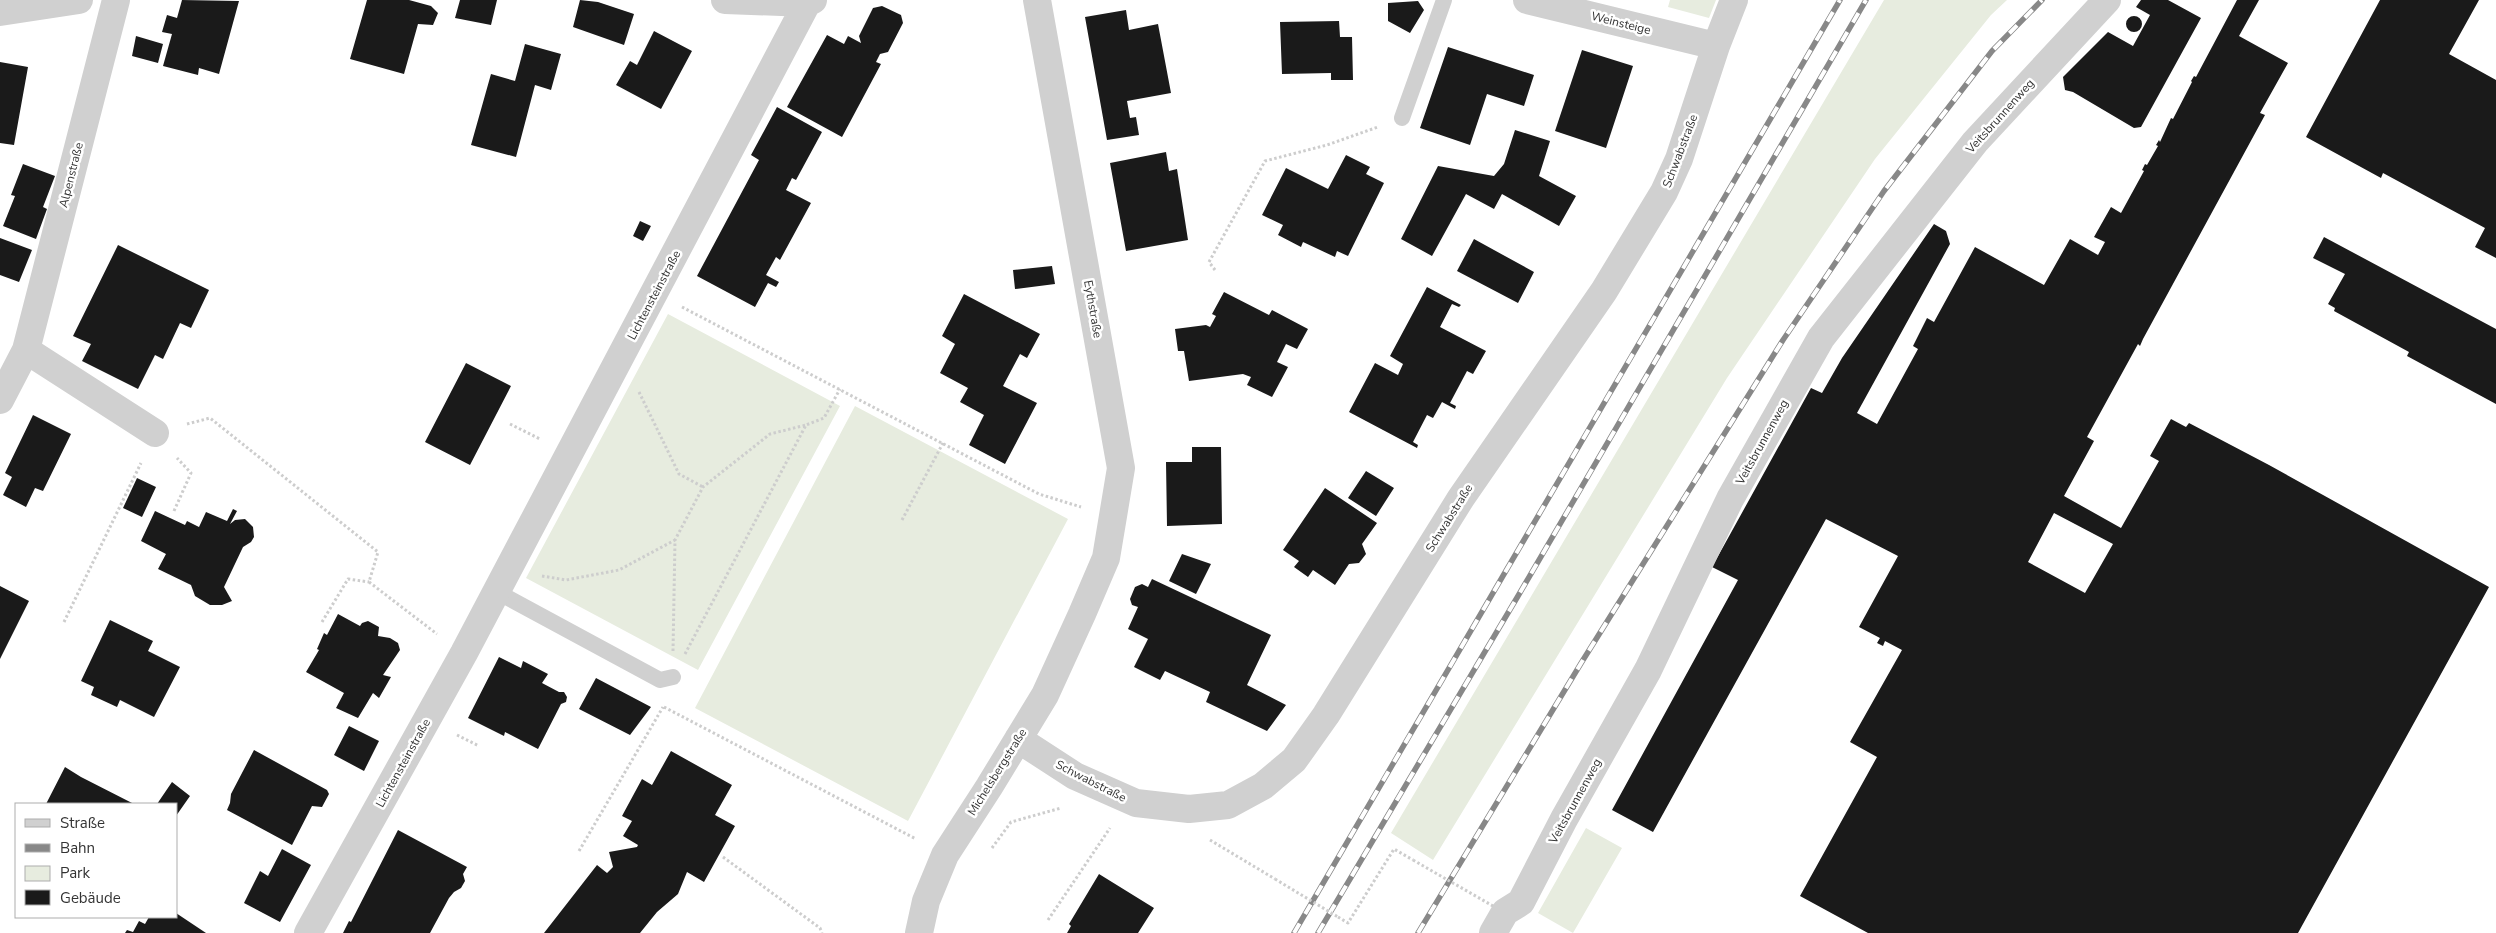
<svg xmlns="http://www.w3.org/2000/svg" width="2496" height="933" viewBox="0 0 2496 933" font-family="'Nunito Sans',sans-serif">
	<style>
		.green { fill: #e7ecdf }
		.building { fill: #1a1a1a; fill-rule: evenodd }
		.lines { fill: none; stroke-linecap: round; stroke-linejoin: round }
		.path { stroke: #cdcdcd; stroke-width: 3; stroke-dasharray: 2.5 2.5; stroke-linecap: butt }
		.service { stroke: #d0d0d0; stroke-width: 16 }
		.minor { stroke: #d0d0d0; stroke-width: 28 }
		.rail-casing { stroke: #888; stroke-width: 5.5 }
		.rail { stroke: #fff; stroke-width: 4; stroke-dasharray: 11; stroke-linecap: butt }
		.path-bridge { stroke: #cdcdcd; stroke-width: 3; stroke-dasharray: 2.5 2.5; stroke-linecap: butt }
		.labels { text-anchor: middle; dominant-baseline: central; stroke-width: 5; stroke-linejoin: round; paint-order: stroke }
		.street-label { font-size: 12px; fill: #333; stroke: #fff }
	</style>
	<rect width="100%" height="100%" fill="#fff"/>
	<path class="green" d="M1670,0H1716L1709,18L1668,7Z
		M1884,0H2007L1991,15L1875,159L1727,378L1433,860L1391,833Z
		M668,314L840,406L698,670L526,578Z
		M855,406L1068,519L908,821L695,708Z
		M1586,828L1622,848L1573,933L1538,913Z"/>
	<path class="building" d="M182,0L239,1L219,74L199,68L198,75L163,66L172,34L162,32L167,15L177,18Z
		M367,0H409L431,6L438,13L433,25L418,24L404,74L350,59Z
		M460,0H497L491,25L455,18Z
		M580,0L598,2L634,14L624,45L573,27Z
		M2141,0H2168L2201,18L2141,127L2134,128L2073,92L2065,90L2063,77L2108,32L2133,46L2150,15L2136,7Z
		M2237,0H2259L2239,36L2288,63L2260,113L2265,115L2143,339L2140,346L2138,344L2087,437L2094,441L2064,496L2121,528L2159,461L2150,456L2171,419L2186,427L2189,423L2269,465L2489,587L2298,933H1868L1800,896L1877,757L1850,742L1902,650L1885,641L1883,646L1877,643L1880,638L1859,627L1898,556L1826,519L1653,832L1612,810L1738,580L1712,567L1811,388L1822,393L1842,358L1934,224L1946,231L1950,244L1857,413L1877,424L1918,349L1913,346L1927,318L1934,322L1975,247L2044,285L2070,239L2098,255L2105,242L2094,237L2111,207L2121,213L2144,171L2142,170L2145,164L2147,165L2158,146L2156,145L2159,140L2160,142L2171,118L2173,119L2192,82L2191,81L2194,76L2196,77ZM2054,513L2113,544L2085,593L2028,562Z
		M2380,0H2479L2449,54L2496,80V258L2475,247L2485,228L2383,173L2381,178L2306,137Z
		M1418,1L1424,10L1410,33L1388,21V3Z
		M882,6L901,15L903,23L888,52L880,54L876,62L881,64L842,137L787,107L827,35L844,44L848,36L861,43L859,36L873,8Z
		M1126,10L1129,30L1158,24L1171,93L1127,101L1130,118L1136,117L1139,135L1107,140L1085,17Z
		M2126 24a8 8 0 1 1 16 0a8 8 0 1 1-16 0Z
		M1339,21L1340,37H1352L1353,80H1331V73L1282,74L1280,22Z
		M654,31L692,51L661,109L616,85L630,61L637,65Z
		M136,36L163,44L158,63L132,56Z
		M525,44L561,54L551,90L535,85L516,157L471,145L491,74L515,81Z
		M1448,47L1534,75L1524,106L1487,94L1470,145L1420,128Z
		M1582,50L1633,66L1606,148L1555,131Z
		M0,62L28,67L14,145L0,143Z
		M777,107L822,132L796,180L792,178L786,190L811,203L780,260L776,257L766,275L779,282L776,287L768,283L755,307L697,276L759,160L751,155Z
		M1515,130L1550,141L1539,176L1576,196L1559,226L1502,194L1494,209L1466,194L1432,256L1401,239L1438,166L1494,176L1504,164Z
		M1166,152L1169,171L1177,169L1188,240L1126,251L1110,163Z
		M1346,155L1370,167L1366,174L1384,183L1348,256L1337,251L1335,257L1303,242L1301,247L1278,235L1283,225L1262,215L1286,168L1328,189Z
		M23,164L55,176L43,207L47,209L36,239L3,226L15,196L11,195Z
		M640,221L651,226L643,241L633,236Z
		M2324,237L2496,329V404L2407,356L2409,352L2334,311L2335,308L2328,304L2345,274L2313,258Z
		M0,238L32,250L19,282L0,275Z
		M1474,239L1534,272L1518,303L1457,271Z
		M118,245L209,290L191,328L180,323L163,359L155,355L138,389L82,361L91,344L73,336Z
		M1052,266L1055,284L1015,289L1013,270Z
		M1427,287L1461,305L1459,307L1452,304L1440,327L1486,351L1473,374L1467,371L1450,403L1456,406L1455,409L1442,402L1433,418L1427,415L1413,442L1418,445L1417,448L1349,412L1375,363L1398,375L1403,364L1390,356Z
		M1224,292L1269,315L1272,310L1308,329L1297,349L1286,344L1277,362L1288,367L1272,397L1247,385L1251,377L1243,374L1189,381L1184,351H1178L1175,329L1206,325L1210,327L1216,316L1212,314Z
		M964,294L1040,334L1027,358L1020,354L1003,386L1037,403L1005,464L969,445L984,415L960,402L968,388L940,373L955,344L942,336Z
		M466,363L511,386L470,465L425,442Z
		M33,415L71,434L43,491L35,488L26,507L3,495L12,477L5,473Z
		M1192,447H1221L1222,524L1167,526L1166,462H1192Z
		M1366,471L1394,488L1376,516L1348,498Z
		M137,478L156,487L142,517L123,508Z
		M1325,488L1377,523L1362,544L1366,554L1359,563L1349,564L1335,585L1313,570L1308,577L1294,567L1299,561L1283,550Z
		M233,509L237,511L230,524L235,520L245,519L253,527L254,537L251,542L243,547L224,587L232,601L222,605H210L195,596L191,585L158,569L166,554L141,541L155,511L185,525L187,521L199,527L206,512L227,521Z
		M1182,554L1211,564L1196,594L1169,581Z
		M1152,579L1271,635L1247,685L1286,705L1267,731L1206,702L1210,692L1165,671L1160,680L1134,667L1148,639L1128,629L1138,607L1132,605L1130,599L1135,587L1142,584L1148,587Z
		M0,586L29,601L0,659Z
		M338,614L360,626L362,623L368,621L379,627L378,636L390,638L398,643L400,650L383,675L391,677L379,698L373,693L358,718L336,708L344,693L306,672L319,650L317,649L324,633L327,635Z
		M110,620L153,641L148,651L180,667L154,717L120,700L117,707L91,695L94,687L81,681Z
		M499,657L521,668L523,661L548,674L542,683L559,692H564L567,697L566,702L561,704L538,749L505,732L504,736L468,718Z
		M596,678L651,707L630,735L579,709Z
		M349,726L379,741L364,771L334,755Z
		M254,750L327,790L329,794L322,807L312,806L292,845L227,810L230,803L231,794Z
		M671,751L732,785L715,815L735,826L704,882L687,872L678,894L657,912L640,933H544L597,865L607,873L613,867L609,852L637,847L638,845L623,836L632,821L622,816L642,779L652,785Z
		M65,767L81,777L134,804H46Z
		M172,782L190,796L176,816V804H157Z
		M398,830L467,867L463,874L465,881L461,888L454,892L449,898L430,933H343L349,921L351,922Z
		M282,849L311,865L280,922L244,903L260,871L268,876Z
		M1099,874L1154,908L1138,933H1067L1071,926L1069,924Z
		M176,913L206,933H125L127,930L133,932L139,921L145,924L149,917H176Z"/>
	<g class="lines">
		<path class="path" d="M1215,270L1209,262L1265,161L1327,145L1378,127
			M682,307L1039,494L1081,507
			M639,392L679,474L703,487
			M187,424L210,418L378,552L369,582L437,634
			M510,424L540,439
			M174,511L191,473L177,458
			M902,520L943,443
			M542,576L566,580L619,570L675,540
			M64,622L141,463
			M322,622L348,579L369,582
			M673,651L675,540L703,487L770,434L806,425
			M685,654L806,425L824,418L840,389
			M664,707L916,839
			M457,735L479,746
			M1210,840L1275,879
			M992,848L1011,822L1061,808
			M579,851L663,707
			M723,857L820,928L822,933
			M1338,917L1348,923L1394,849L1413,860
			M1048,920L1110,828"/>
		<path class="service" d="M1402,118L1444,0
			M497,592L660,680L673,677"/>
		<path class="minor" d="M725,0L807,3
			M1527,0L1716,46
			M0,12L79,0
			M26,350L155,433
			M0,400L26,350L116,0
			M1018,739L1075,776L1136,803L1189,809L1228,805L1263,786L1294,760L1326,715L1461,498L1604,291L1664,192L1679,159L1716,46L1734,0
			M308,933L464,653L807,3L813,0
			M919,933L926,901L945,855L989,787L1045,695L1082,614L1106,558L1121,468L1037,0
			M1493,933L1505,912L1521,902L1564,819L1648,670L1730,499L1821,338L1975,142L2107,0"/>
		<defs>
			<path id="rail" d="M1294,933L1840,0
				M1318,933L1518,596L1866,0
				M1418,933L1583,660L1783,340L1884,191L1992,51L2042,0"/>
		</defs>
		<use href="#rail" class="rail-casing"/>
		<use href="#rail" class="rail"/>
		<path class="path-bridge" d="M1413,860L1493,906
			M1275,879L1338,917"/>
	</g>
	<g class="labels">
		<g class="street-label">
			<text transform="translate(1621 23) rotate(14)">Weinsteige</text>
			<text transform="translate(2000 116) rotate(-48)">Veitsbrunnenweg</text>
			<text transform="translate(1680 151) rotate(-69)">Schwabstraße</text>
			<text transform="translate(71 175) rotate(-76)">Alpenstraße</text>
			<text transform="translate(654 295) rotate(-62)">Lichtensteinstraße</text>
			<text transform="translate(1093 309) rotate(80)">Eythstraße</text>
			<text transform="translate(1762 442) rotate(-61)">Veitsbrunnenweg</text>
			<text transform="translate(1449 518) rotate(-58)">Schwabstraße</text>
			<text transform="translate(403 763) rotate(-61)">Lichtensteinstraße</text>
			<text transform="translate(997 772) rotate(-58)">Michelsbergstraße</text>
			<text transform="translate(1091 781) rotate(27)">Schwabstraße</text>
			<text transform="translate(1575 801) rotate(-61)">Veitsbrunnenweg</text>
		</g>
	</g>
	<rect x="15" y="803" width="162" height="115" fill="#ffffff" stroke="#adadad"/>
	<rect x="25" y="819" width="25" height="8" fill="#d0d0d0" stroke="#adadad"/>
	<text x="60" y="828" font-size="15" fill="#333333">Straße</text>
	<rect x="25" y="844" width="25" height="8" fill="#888888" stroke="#adadad"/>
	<text x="60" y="853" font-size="15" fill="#333333">Bahn</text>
	<rect x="25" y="866" width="25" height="15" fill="#e7ecdf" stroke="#adadad"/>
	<text x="60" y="878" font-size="15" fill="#333333">Park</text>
	<rect x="25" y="890" width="25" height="15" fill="#1a1a1a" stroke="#adadad"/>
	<text x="60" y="903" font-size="15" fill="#333333">Gebäude</text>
</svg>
